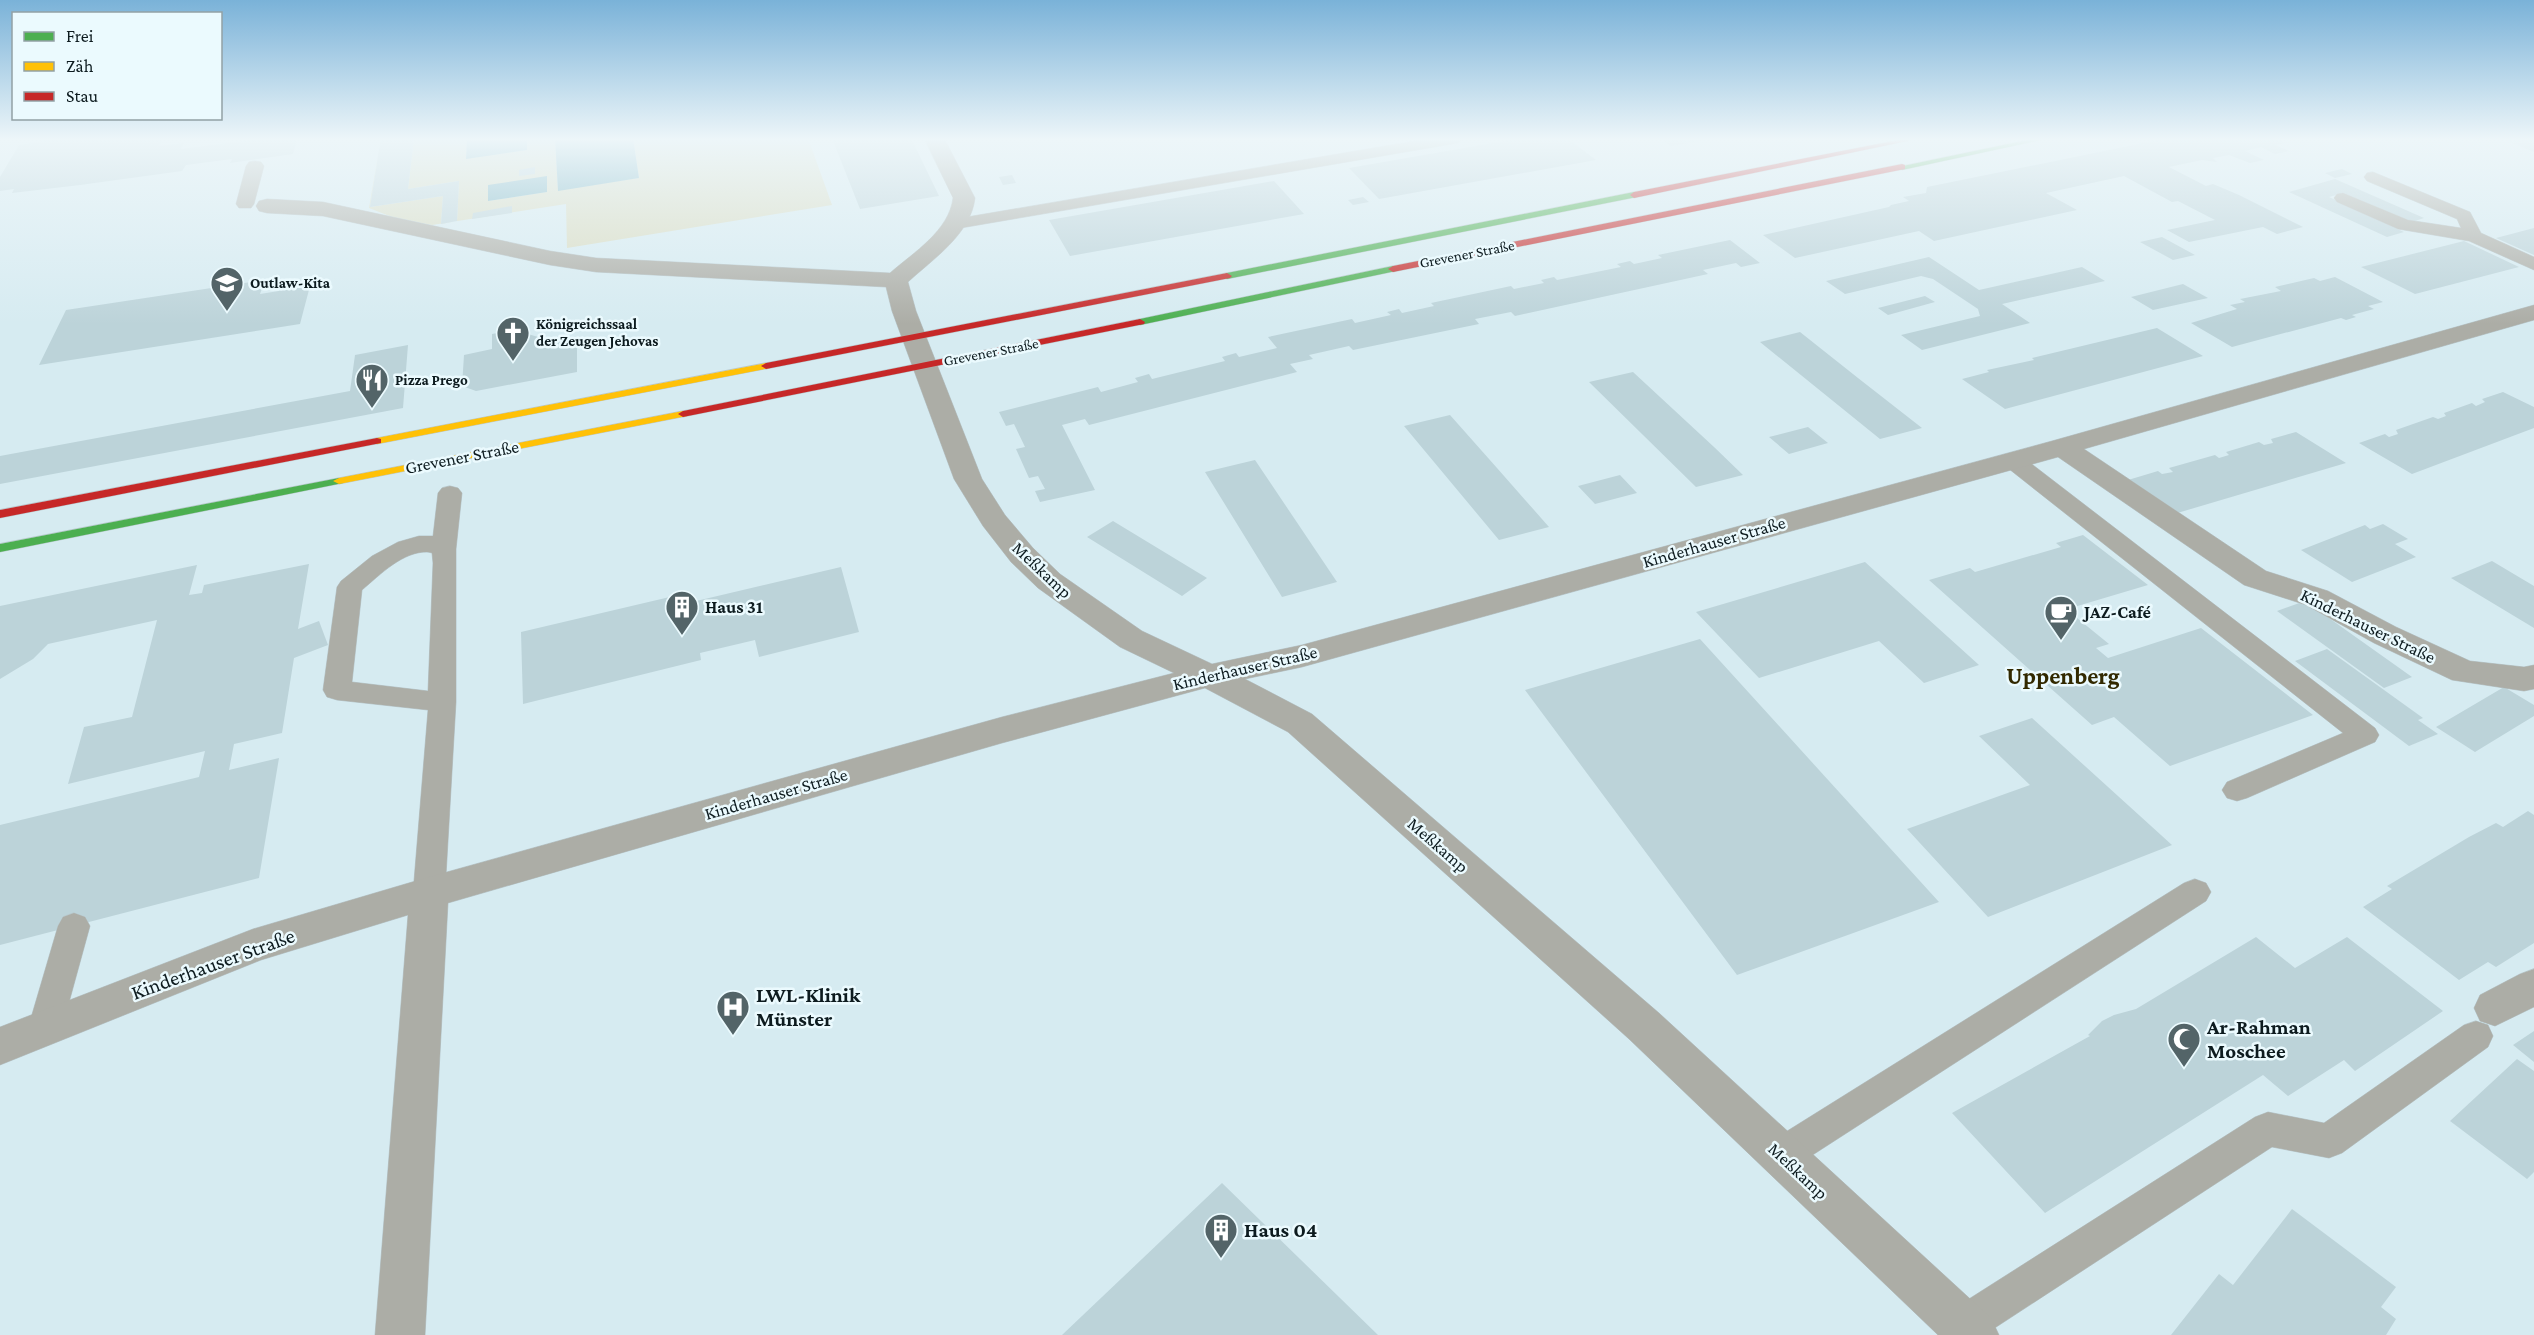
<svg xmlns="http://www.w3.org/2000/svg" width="2534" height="1335" viewBox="0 0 2534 1335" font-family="'Crimson Pro',serif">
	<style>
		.green { fill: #d9dbc0; fill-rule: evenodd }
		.water { fill: #76b0bf }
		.building { fill: #bcd3d9 }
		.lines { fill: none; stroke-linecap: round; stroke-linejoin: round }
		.lane-casing { stroke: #b8c8cd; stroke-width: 1 }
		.street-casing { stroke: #b8c8cd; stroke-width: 1 }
		.fast-casing { stroke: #b8c8cd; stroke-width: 1 }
		.slow-casing { stroke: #b8c8cd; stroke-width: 1 }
		.jam-casing { stroke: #b8c8cd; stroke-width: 1 }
		.lane { fill: #acada6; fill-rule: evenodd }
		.street { fill: #acada6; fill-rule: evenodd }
		.fast { fill: #4caf50; fill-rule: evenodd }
		.slow { fill: #ffc107; fill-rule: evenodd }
		.jam { fill: #c62828; fill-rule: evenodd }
		.labels { text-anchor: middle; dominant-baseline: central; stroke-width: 5; stroke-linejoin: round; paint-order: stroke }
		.far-street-label { font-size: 15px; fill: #0d1b1f; stroke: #ebfafe }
		.far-poi-label { font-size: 15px; font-weight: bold; fill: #0d1b1f; stroke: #ebfafe; text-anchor: start }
		.street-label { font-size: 18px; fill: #0d1b1f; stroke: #ebfafe }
		.poi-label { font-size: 18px; font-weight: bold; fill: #0d1b1f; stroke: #ebfafe; text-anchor: start }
		.near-street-label { font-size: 21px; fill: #0d1b1f; stroke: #ebfafe }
		.near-poi-label { font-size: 21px; font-weight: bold; fill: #0d1b1f; stroke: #ebfafe; text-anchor: start }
		.district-label { font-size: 24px; font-weight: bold; fill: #322900; stroke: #ebfafe }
	</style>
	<rect width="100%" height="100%" fill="#d6ebf1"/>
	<path class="green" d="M381,138L370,207L443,196L441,224L457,221L459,181L408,189L414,138H467L466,158L527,150V138H555L558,190L639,178L633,138H808L832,205L567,248L566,204L432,225L397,219L369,208ZM547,176V192L488,201Z"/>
	<path class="water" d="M467,138H527V150L466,159Z
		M555,138H633L639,178L558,191Z
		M547,176V192L488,201V185Z"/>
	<path class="building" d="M44,138H104L102,141L125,138H163L159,146L184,143L181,149L268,138H297L293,154L230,163L232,159L186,165L182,171L80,185L12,193L14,189L0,191V177L19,145L41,142Z
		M381,138H414L408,189L459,181L457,221L441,224L443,196L370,207Z
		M832,138H911L939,196L860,209Z
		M1522,138H1567L1596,160L1379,199L1349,168Z
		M1659,138H1712V139L1671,146Z
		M2168,138H2274L2285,143L2275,145L2289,151L2275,154L2261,147L2245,151L2264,160L2250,163L2229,155L2213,158L2217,162L2202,160L2169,167L2206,186L2213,184L2239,195L2303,227L2277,234L2263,227L2189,242L2167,230L2215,220L2178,201L2172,202L2124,176L2046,193L2077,210L1934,241L1919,231L1795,258L1763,235L1889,207L1891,205L1909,201L1903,197L1926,193L1927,187Z
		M2500,138H2534V152Z
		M535,167V174L519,176V170Z
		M2342,169L2352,174L2335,178L2325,173Z
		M1012,175L1016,183L1003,185L999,177Z
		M2335,179L2424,218L2412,222L2343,193L2329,197L2404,232L2387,237L2289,192Z
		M1274,181L1304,214L1070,256L1049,220Z
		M1363,197L1369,202L1353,205L1348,200Z
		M512,206V213L472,219L473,213Z
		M2534,228V255L2496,238Z
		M2162,237L2195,255L2173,260L2140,242Z
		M1730,240L1760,263L1741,267L1736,263L1703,270L1708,274L1515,316L1511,312L1475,319L1479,324L1353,350L1349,346L1309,355L1313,359L1290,364L1297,372L1089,425L1085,419L1062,425L1095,490L1040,502L1035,491L1045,489L1038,476L1029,478L1016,449L1025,447L1014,424L1006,426L999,412L1098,387L1101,392L1138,382L1135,378L1149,374L1152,379L1225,361L1222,357L1236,353L1239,357L1277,348L1268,337L1352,319L1355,323L1391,315L1387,312L1399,309L1402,313L1434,306L1431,303L1511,286L1514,289L1544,283L1541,280L1554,277L1557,280L1621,267L1617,264L1630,261L1634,264L1662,258L1658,255Z
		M2464,241L2519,267L2415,294L2361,267Z
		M1929,257L1979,290L2082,267L2105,281L2002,304L2030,323L1922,350L1901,335L1980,316L1978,309L1933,279L1921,276L1845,294L1826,281Z
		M2335,277L2383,302L2368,306L2374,309L2352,315L2356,317L2346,320L2341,318L2232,347L2191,323L2237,309L2230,305L2245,302L2240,299L2281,291L2275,287L2314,278L2320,281Z
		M265,280L260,294L310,286L300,324L39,365L66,310Z
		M2183,284L2208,298L2153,310L2131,297Z
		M1925,296L1935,302L1888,315L1878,308Z
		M2157,328L2203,356L2005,409L1962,379L1989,372L1987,370L2034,360L2032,358Z
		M514,330L552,341H565V344L577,348V372L476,391L462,386L464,355L492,349V334Z
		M1800,332L1858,378L1922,428L1880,439L1760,342Z
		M408,345L403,408L0,484V456L350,391L355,355Z
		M1633,372L1714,447L1743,475L1696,487L1589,382Z
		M2503,392L2534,407V428L2412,474L2359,443L2385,434L2389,437L2398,434L2396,430L2433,417L2438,419L2446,416L2444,413L2472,403L2476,406L2485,402L2482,399Z
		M1450,415L1497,468L1549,527L1499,540L1404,426Z
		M1808,427L1828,443L1789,454L1769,437Z
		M2296,432L2346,463L2174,514L2128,480L2158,471L2162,474L2173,472L2169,468L2215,455L2219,458L2229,455L2226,452L2259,442L2264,445L2273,443L2271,439Z
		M1255,460L1294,518L1337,582L1282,597L1205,472Z
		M1620,475L1637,493L1595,504L1578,486Z
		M1113,521L1207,578L1182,596L1087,537Z
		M2383,524L2408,539L2395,544L2416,557L2352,582L2301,550L2365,525L2370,529Z
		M2083,535L2148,585L2054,613L2064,622L2077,618L2109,644L2096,648L2108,658L2201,628L2313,715L2170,766L2114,717L2092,725L1929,580L1970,568L1975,572L2061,547L2056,543Z
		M2492,561L2534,586V628L2451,578Z
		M1865,562L1979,665L1924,683L1879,641L1759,678L1696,612Z
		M309,564L298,629L319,621L328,645L294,658L282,733L234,744L229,770L279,758L259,878L0,945V825L199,777L205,751L68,784L84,727L132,717L157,620L48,644L33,659L0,679V606L197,565L189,595L202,593L204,585Z
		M841,567L859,632L759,657L755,640L700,653L701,660L523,704L521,632L691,592L692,602Z
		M2305,601L2412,677L2384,688L2277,611Z
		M1700,639L1939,902L1737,975L1525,690Z
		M2327,649L2423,718L2418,720L2438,734L2409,746L2295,661Z
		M2504,687L2534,705V716L2475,752L2436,727Z
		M2032,718L2172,845L1988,917L1907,829L2030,785L1979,736Z
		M2528,811L2534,815V943L2496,967L2488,962L2459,980L2363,907L2392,889L2387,886L2469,837L2496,823L2503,827Z
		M2256,937L2295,968L2347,937L2443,1011L2355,1071L2344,1060L2288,1096L2263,1075L2045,1213L1952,1113L2090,1036L2088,1035L2102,1021L2114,1015L2136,1009Z
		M2534,1031V1062L2513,1045Z
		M2517,1059L2534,1071V1172L2527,1179L2450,1121Z
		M1222,1183L1378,1335H1062Z
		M2292,1209L2396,1287L2381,1307L2396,1319L2386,1335H2171L2219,1274L2233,1285Z"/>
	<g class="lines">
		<defs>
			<path id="lane" d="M1432,138H1466L1458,143L955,229L949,228L946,224L949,220L955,219Z
				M255,161L261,162L264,166L254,204L251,208H239L236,204L246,166L249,162Z
				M2373,172L2470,212L2481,233L2534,257V270L2469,241L2398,229L2337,202L2334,198L2337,194L2343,193L2408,220L2461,228L2457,219L2367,181L2364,177L2367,173Z
				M2012,453L2020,455L2375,728L2379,735L2375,742L2247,798L2237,801L2227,798L2222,790L2227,782L2343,733L2004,465L2001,460L2004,455Z
				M450,486L458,488L462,493L456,549V702L445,893L440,902L429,906L418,902L413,893L428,710L337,700L327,697L323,690L337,587L341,581L372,556L398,542L419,536H433L438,493L442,488ZM428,552L432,553L433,563L428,691L352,682L362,590C381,574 403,551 428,552Z
				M2195,879L2206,883L2211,892L2206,901L1794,1167L1781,1172L1768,1167L1763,1155L1768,1143L2184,883Z
				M74,913L85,917L90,926L62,1028L57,1039L45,1043L33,1039L28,1028L58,926L63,917Z
				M2476,1021L2488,1025L2493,1036L2488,1047L2342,1153L2329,1158L2272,1147L1984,1335H1948L1944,1325L1950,1311L2255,1117L2268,1112L2324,1123L2464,1025Z"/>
			<path id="street" d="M924,138H944L975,198C971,234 933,259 908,282L916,311L982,479L1005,515L1033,548L1060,574L1142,631L1212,664L1302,645L2052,441L2534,305V320L2084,449L2266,571L2328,591L2396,627L2470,661L2524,667L2534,665V689L2524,691L2452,680L2374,643L2306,605L2244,585L2058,457L1302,667L1245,679L1312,714L1659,1013L1991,1318L1999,1335H1938L1629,1039L1288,732L1205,688L1002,743L448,903L425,1335H375L408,915L261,960L0,1065V1027L253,929L429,877L1002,717L1174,673L1120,647L1038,588L1011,562L983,526L954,479L892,311L886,287L596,272L550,265L323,216L267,213L259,211L256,206L259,201L267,199L323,202L550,251L596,258L890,273C914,252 949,231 953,198Z
				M2534,969V1007L2495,1026L2480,1021L2474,1008L2480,995L2520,974Z"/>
			<path id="fast" d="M2036,138H2050L1902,170L1898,167Z
				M1634,192L1637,193V197L1227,279L1222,276L1227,273Z
				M1393,266L1398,269L1396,271L1140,325L1135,322L1140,319Z
				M339,478L343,479L345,481L343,483L0,552V544Z"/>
			<path id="slow" d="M766,363L771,366L770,368L377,444L371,441L377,438Z
				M683,411L687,412V416L339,484L333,481L339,478Z"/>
			<path id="jam" d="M1908,138H1922L1634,198L1630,195L1634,192Z
				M1902,164L1905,165V169L1393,272L1388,269L1393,266Z
				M1227,273L1232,276L1230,278L766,369L761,366L766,363Z
				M1140,319L1145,322L1144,324L683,417L678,414L683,411Z
				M377,438L381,439V443L0,518V510Z"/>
		</defs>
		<use href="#lane" class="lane-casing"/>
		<use href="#street" class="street-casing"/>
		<use href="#fast" class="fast-casing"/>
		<use href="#slow" class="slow-casing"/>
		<use href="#jam" class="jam-casing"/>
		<use href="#lane" class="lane"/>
		<use href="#street" class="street"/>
		<use href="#fast" class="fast"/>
		<use href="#slow" class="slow"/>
		<use href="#jam" class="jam"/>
	</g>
	<linearGradient id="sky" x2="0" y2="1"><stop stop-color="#7ab2d8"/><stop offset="0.43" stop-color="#edf6f9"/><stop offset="1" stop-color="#edf6f9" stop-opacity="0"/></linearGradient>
	<rect width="2534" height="324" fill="url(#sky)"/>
	<defs>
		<symbol id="school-pin" viewBox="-11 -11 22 30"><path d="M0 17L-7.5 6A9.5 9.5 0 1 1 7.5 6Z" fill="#536468" stroke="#ebfafe"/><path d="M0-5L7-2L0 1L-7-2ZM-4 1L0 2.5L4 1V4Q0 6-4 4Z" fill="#fff"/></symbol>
		<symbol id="church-pin" viewBox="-11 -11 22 30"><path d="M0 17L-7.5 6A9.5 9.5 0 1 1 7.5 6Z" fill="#536468" stroke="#ebfafe"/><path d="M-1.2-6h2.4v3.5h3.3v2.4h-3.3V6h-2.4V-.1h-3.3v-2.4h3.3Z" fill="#fff"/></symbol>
		<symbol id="restaurant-pin" viewBox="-11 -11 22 30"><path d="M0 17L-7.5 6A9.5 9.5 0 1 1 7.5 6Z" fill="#536468" stroke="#ebfafe"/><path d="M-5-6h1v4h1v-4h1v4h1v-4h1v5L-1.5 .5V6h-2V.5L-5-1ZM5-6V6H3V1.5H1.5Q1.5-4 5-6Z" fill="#fff"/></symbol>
		<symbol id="building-pin" viewBox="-11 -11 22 30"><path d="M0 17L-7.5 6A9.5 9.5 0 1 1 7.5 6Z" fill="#536468" stroke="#ebfafe"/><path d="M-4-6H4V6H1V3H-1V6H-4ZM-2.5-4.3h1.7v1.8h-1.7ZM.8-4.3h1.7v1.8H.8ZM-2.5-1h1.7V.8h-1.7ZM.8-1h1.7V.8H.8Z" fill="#fff"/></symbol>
		<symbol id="cafe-pin" viewBox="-11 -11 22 30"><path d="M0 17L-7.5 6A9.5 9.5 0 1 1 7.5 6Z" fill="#536468" stroke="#ebfafe"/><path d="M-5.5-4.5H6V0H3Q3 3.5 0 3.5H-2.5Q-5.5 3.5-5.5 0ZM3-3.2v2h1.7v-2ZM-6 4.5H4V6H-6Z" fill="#fff"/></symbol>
		<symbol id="hospital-pin" viewBox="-11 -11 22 30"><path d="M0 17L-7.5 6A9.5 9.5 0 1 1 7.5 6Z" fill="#536468" stroke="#ebfafe"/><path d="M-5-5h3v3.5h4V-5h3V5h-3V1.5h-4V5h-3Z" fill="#fff"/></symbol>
		<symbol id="mosque-pin" viewBox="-11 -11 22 30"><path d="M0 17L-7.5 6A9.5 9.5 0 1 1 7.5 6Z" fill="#536468" stroke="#ebfafe"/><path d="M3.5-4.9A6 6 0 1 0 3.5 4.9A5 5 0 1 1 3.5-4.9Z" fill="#fff"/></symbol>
	</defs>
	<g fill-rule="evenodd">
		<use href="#school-pin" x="208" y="264" width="38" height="52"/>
		<use href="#church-pin" x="494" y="314" width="38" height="52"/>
		<use href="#restaurant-pin" x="353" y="361" width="38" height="52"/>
		<use href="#building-pin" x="663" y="588" width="38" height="52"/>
		<use href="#cafe-pin" x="2042" y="593" width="38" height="52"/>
		<use href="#hospital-pin" x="714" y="988" width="38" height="52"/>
		<use href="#mosque-pin" x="2165" y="1020" width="38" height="52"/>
		<use href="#building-pin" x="1202" y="1211" width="38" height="52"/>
	</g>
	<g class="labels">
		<g class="far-street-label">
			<text transform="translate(1467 254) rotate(-11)">Grevener Straße</text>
			<text transform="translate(991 352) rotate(-11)">Grevener Straße</text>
		</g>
		<g class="far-poi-label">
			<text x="250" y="283">Outlaw-Kita</text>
			<text x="536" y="324">Königreichssaal<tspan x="536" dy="17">der Zeugen Jehovas</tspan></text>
			<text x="395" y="380">Pizza Prego</text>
		</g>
		<g class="street-label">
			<text transform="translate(462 457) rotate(-11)">Grevener Straße</text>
			<text transform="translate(1714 542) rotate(-16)">Kinderhauser Straße</text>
			<text transform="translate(1042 570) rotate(43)">Meßkamp</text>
			<text transform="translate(2368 626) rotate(26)">Kinderhauser Straße</text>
			<text transform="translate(1245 668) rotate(-13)">Kinderhauser Straße</text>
			<text transform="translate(776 794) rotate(-16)">Kinderhauser Straße</text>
			<text transform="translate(1438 845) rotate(41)">Meßkamp</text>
			<text transform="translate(1798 1171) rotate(43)">Meßkamp</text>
		</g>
		<g class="poi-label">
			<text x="705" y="607">Haus 31</text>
			<text x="2084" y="612">JAZ-Café</text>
		</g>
		<g class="near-street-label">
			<text transform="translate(213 964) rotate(-20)">Kinderhauser Straße</text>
		</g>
		<g class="near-poi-label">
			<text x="756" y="995">LWL-Klinik<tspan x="756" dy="24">Münster</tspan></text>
			<text x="2207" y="1027">Ar-Rahman<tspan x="2207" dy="24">Moschee</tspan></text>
			<text x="1244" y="1230">Haus 04</text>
		</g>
		<g class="district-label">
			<text x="2063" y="675">Uppenberg</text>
		</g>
	</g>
	<rect x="12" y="12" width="210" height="108" fill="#ebfafe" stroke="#92a1a5" stroke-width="1.5"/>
	<rect x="24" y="32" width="30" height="9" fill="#4caf50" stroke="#92a1a5" stroke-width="1.5"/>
	<text x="66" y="42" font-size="18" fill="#0d1b1f">Frei</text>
	<rect x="24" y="62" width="30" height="9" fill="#ffc107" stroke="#92a1a5" stroke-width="1.5"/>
	<text x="66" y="72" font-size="18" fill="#0d1b1f">Zäh</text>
	<rect x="24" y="92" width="30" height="9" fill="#c62828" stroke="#92a1a5" stroke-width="1.5"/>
	<text x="66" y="102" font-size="18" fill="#0d1b1f">Stau</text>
</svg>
